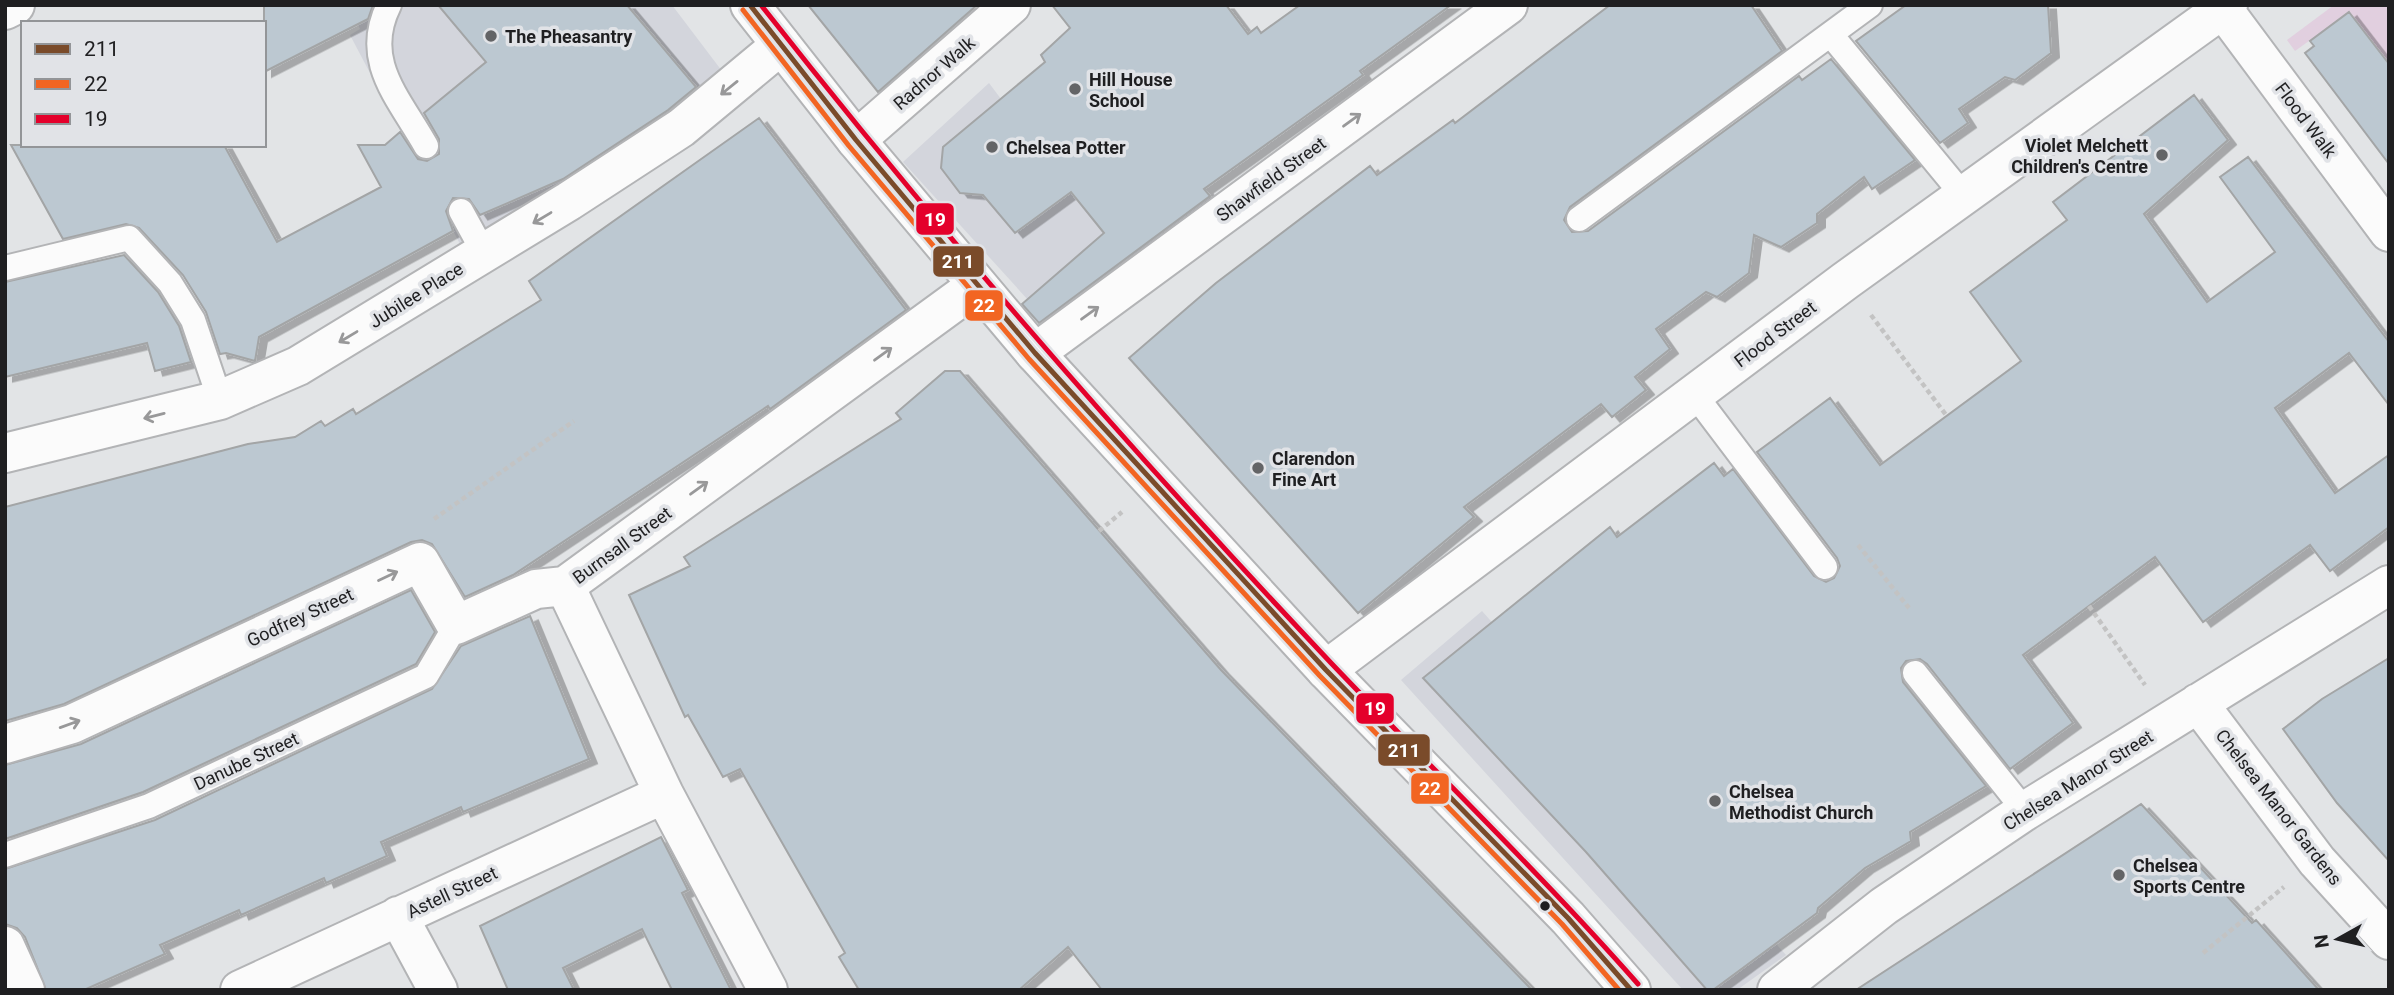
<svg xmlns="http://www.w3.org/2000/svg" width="2394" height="995" viewBox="0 0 2394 995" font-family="Roboto,sans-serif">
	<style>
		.built { fill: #d3d5dc }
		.green { fill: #e1cfdf }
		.building { fill: #bcc8d1; stroke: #a3a5a6; stroke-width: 2; filter: url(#shadow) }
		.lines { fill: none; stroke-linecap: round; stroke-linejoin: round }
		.service-casing { stroke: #b3b4b6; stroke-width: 28 }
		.minor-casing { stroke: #b3b4b6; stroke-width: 42 }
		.primary-casing { stroke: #b3b4b6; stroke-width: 42 }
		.path { stroke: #c3c3c3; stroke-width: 4.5; stroke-dasharray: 5 3.5; stroke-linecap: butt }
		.service { stroke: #fbfbfb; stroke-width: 24 }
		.minor { stroke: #fbfbfb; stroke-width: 38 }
		.primary { stroke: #fbfbfb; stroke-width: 38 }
		.bus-1-casing { stroke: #e1e3e7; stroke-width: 10 }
		.bus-2-casing { stroke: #e1e3e7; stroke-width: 10 }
		.bus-3-casing { stroke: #e1e3e7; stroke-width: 10 }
		.bus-1 { stroke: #7a4b2a; stroke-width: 5 }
		.bus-2 { stroke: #f26522; stroke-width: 5 }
		.bus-3 { stroke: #e4002b; stroke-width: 5 }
		.oneway { stroke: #989899 }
		.poi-dot { fill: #636466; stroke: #e1e3e7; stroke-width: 2.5 }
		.bus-dot { fill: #1f1f21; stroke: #e1e3e7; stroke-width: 2.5 }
		.labels { text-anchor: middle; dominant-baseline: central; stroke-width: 7; stroke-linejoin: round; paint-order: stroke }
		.poi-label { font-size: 18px; font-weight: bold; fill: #1f1f21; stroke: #e1e3e7; text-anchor: start }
		.street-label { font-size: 18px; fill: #1f1f21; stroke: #e1e3e7 }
		.line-badge { stroke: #e1e3e7; stroke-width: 2.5 }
		.badge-label { font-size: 19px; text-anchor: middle; font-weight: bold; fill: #fff }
	</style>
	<defs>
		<filter id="shadow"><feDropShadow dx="8" dy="4.5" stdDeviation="0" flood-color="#0004"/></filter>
	</defs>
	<rect width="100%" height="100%" fill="#e2e4e6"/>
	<path class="built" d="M348,5H672L725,75L602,170L460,244L350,35L360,29Z
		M1076,5L1218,207L1058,333L903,162L989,83L1001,99L1046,64L1041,55L1069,28L1062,18Z
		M1482,611L1786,955L1737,990H1683L1401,680Z"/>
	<path class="green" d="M2334,5H2389V64L2349,12L2295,51L2287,40Z"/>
	<path class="building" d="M264,5H373L368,19L264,72Z
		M438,5H627L696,87L668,110L563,179L480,215L469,199L453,198L446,211L453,231L259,337L255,361L226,353L220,354L206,312L183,275L139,228L126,224L63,239L11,145H224L277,242L381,187L358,145H385L400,132L418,159L427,161L439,154V139L424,113L486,62Z
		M808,5H977L878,92Z
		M1052,5H1226L1248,34L1257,27L1261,33L1300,5H1451L1360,71L1363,75L1204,189L1210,196L1039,323L1022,304L1104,233L1071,192L1015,233L983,195L960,193L941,168L943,147L1045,62L1041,55L1070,28Z
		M1610,5H1751L1782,51L1570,207L1564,220L1572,232L1588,231L1799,76L1802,80L1831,59L1915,160L1872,189L1864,177L1817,214V223L1781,247L1754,235L1749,273L1717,297L1706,292L1656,329L1670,349L1635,377L1646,390L1612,417L1601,404L1464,507L1474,517L1358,613L1129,358L1216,283L1370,166L1377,175L1453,120L1455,123Z
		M1906,5H2048L2051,53L2015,80L2005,77L1959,109L1968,123L1940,143L1856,41Z
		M2349,12L2389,64V164L2305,53L2314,46L2310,41Z
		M2194,95L2228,140L2144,214L2207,302L2275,252L2220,177L2248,157L2389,342V405L2349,353L2275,408L2335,493L2389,455V527L2330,571L2310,545L2203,622L2155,557L2023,655L2073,723L2010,769L1927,664L1920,659L1906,661L1901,668L1903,682L1986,786L1910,832L1911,841L1865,868L1818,908L1817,913L1713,990H1707L1586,852L1423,678L1610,527L1617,537L1714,463L1724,476L1733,469L1814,576L1826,582L1834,578L1840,566L1837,558L1757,452L1830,398L1880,465L2021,361L1970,292L2067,220L2053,202Z
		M759,118L906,310L770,409L768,406L513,575L465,597L432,544L422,540L411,542L64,704L5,721V507L248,444L295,437L321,421L325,426L353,409L356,414L541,300L529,281Z
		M124,255L158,292L179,326L191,362L155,371L147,343L5,377V282Z
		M945,371H960L1221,670L1532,990H1102L1068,947L1019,990H859L839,957L845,953L740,769L723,777L688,715L685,717L629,595L690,566L684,557L901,419L896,413Z
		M411,590L435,632L416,664L143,792L5,839V765L81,744Z
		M530,616L589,759L463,812L461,807L381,842L387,856L326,883L324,878L241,915L239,910L160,945L165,954L84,990H46L25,937L17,928L5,924V869L155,820L432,689L461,646Z
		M2389,658V861L2337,803L2283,729L2322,699Z
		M2141,804L2252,923L2256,920L2319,990H1856Z
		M661,837L688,890L682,893L731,990H672L642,929L563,968L574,990H508L480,926Z"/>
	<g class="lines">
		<defs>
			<path id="service" d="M389,5C361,61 399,98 426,146
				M1831,35L1963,195
				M461,211L484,253
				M1579,219L1870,5
				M5,268L129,238L170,283L193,320L220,400
				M1695,395L1825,567
				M1915,673L2025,811
				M5,855L149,806L426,676L456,625"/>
			<path id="minor" d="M2223,9L2389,232
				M5,10L15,5
				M856,140L1011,5
				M1035,353L1508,5
				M5,453L220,400L298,366L569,201L681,128L781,45
				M565,586L976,286
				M565,586L664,794L768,990
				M1326,670L1845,281L2228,5
				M2198,703L2317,861L2389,940
				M5,744L72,724L420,562L456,625L536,589L565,586
				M398,916L438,990
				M5,946L25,990
				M240,990L664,794
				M1777,990L1884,906L2025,811L2389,585"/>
			<path id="primary" d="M750,5L856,140L1035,353L1326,670L1568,918L1631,990"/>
		</defs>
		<use href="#service" class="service-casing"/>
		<use href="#minor" class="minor-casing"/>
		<use href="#primary" class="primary-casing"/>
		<path class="path" d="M1871,315L1946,415
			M434,519L574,421
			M1099,531L1122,512
			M1858,545L1909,608
			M2089,606L2145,685
			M2203,953L2284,887"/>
		<use href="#service" class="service"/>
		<use href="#minor" class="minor"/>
		<use href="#primary" class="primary"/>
		<defs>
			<path id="bus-1" d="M750,5L856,140L1035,353L1326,670L1568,918L1631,990"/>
			<path id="bus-2" d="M743,10L849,146L1029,359L1320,676L1562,924L1619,990"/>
			<path id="bus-3" d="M761,5C941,234 1132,452 1332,664C1434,771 1540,873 1638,984"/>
		</defs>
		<use href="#bus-1" class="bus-1-casing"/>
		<use href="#bus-2" class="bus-2-casing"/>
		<use href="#bus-3" class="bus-3-casing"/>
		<use href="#bus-1" class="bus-1"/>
		<use href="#bus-2" class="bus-2"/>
		<use href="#bus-3" class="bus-3"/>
	</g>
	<defs><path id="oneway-shaft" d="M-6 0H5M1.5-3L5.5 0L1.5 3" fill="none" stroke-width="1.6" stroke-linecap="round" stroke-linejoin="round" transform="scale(1.75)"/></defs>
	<g class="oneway">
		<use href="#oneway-shaft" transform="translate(729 88) rotate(141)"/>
		<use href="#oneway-shaft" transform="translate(1352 120) rotate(-36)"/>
		<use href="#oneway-shaft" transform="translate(542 218) rotate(149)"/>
		<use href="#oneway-shaft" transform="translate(1090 313) rotate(-36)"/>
		<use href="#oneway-shaft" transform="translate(348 337) rotate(149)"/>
		<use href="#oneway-shaft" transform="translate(883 354) rotate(-36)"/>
		<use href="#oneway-shaft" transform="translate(154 416) rotate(166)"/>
		<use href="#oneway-shaft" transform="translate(699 488) rotate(-36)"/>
		<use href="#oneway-shaft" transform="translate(388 576) rotate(-25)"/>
		<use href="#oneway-shaft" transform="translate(70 724) rotate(-20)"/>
	</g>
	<g class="poi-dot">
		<circle cx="491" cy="36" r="7"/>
		<circle cx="1075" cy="89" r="7"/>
		<circle cx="992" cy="147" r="7"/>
		<circle cx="2162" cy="155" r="7"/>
		<circle cx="1258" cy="468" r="7"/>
		<circle cx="1715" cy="801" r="7"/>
		<circle cx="2119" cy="875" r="7"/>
	</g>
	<circle class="bus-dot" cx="1545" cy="906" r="6"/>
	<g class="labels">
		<g class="poi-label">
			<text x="505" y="36">The Pheasantry</text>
			<text x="1089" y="79">Hill House<tspan x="1089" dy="21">School</tspan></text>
			<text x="2148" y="145" text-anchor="end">Violet Melchett<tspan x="2148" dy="21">Children's Centre</tspan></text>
			<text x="1006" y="147">Chelsea Potter</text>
			<text x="1272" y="458">Clarendon<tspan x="1272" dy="21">Fine Art</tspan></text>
			<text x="1729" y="791">Chelsea<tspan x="1729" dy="21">Methodist Church</tspan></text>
			<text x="2133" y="865">Chelsea<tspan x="2133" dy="21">Sports Centre</tspan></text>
		</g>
		<g class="street-label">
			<text transform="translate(934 73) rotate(-41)">Radnor Walk</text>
			<text transform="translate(2306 120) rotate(53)">Flood Walk</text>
			<text transform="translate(1271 179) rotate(-36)">Shawfield Street</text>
			<text transform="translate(416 295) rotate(-32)">Jubilee Place</text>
			<text transform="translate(1775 334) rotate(-37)">Flood Street</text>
			<text transform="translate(622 545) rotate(-36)">Burnsall Street</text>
			<text transform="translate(300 617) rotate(-25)">Godfrey Street</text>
			<text transform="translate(246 761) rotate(-25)">Danube Street</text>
			<text transform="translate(2078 780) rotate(-32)">Chelsea Manor Street</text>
			<text transform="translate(2279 807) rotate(52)">Chelsea Manor Gardens</text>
			<text transform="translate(452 892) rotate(-25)">Astell Street</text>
		</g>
	</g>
	<g class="line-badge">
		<rect x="915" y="202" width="40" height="34" rx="7" fill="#e4002b"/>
		<rect x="932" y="245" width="53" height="33" rx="7" fill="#7a4b2a"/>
		<rect x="964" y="289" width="40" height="33" rx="7" fill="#f26522"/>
		<rect x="1355" y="692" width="40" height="33" rx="7" fill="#e4002b"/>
		<rect x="1377" y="733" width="54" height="34" rx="7" fill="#7a4b2a"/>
		<rect x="1410" y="772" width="40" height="33" rx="7" fill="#f26522"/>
	</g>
	<g class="badge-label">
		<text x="935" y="226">19</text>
		<text x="958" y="268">211</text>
		<text x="984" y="312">22</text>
		<text x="1375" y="715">19</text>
		<text x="1404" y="757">211</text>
		<text x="1430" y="795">22</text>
	</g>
	<rect width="2394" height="995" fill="none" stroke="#1f1f21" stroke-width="14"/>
	<rect x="21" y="21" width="245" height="126" fill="#e1e3e7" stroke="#939598" stroke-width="2"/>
	<rect x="35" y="44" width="35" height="10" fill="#7a4b2a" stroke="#939598" stroke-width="2"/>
	<text x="84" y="56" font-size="21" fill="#1f1f21">211</text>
	<rect x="35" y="79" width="35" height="10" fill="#f26522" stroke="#939598" stroke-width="2"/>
	<text x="84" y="91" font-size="21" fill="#1f1f21">22</text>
	<rect x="35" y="114" width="35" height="10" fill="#e4002b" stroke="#939598" stroke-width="2"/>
	<text x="84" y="126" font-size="21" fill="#1f1f21">19</text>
	<g transform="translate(2338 939) rotate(262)" stroke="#e1e3e7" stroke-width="5" paint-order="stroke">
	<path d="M0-5L12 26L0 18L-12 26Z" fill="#1f1f21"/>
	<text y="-10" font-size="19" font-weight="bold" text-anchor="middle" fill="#1f1f21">N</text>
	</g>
</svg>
